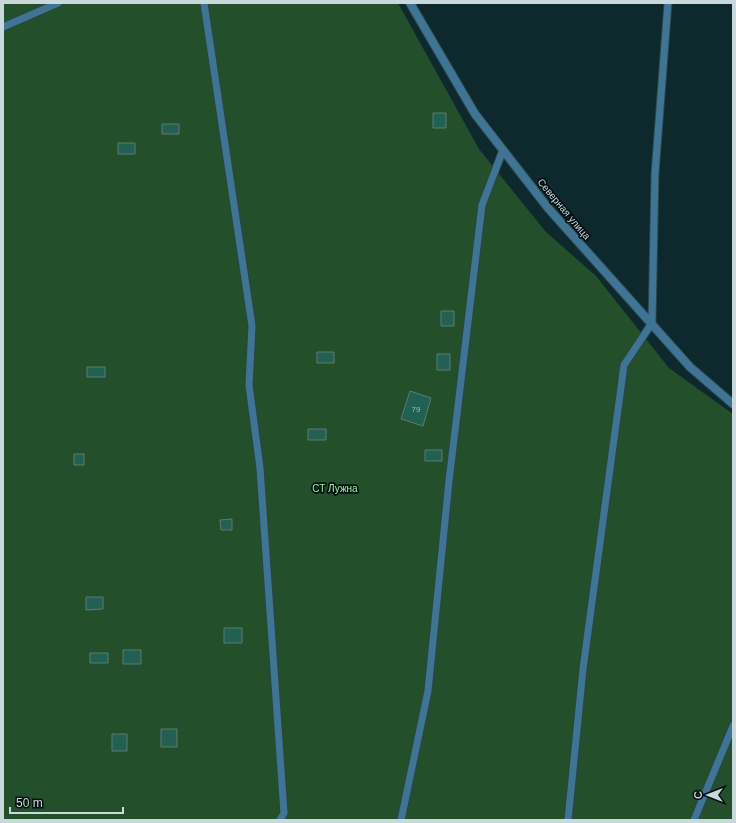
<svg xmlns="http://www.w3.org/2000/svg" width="736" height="823" viewBox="0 0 736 823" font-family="Helvetica,sans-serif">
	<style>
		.green { fill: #234f2a }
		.building { fill: #216053; stroke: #5f7b73 }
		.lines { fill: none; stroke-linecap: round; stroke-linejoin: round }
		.lane-casing { stroke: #2b4549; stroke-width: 9 }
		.street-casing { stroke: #2b4549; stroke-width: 10 }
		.lane { stroke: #3f7495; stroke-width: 7 }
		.street { stroke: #3f7495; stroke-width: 8 }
		.labels { text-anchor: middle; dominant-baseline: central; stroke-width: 3.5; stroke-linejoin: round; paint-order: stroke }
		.number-label { font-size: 8px; fill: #9fbbb9 }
		.street-label { font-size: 10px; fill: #c9d9db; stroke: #050f11 }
		.park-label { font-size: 10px; fill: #99f5a4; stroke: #050f11 }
	</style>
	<rect width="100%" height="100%" fill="#0d292d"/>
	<path class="green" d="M3,3H398L479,149L546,232L596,276L669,368L733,414V820H3Z"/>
	<path class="building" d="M433,113H446V128H433Z
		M162,124H179V134H162Z
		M118,143H135V154H118Z
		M441,311H454V326H441Z
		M317,352H334V363H317Z
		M437,354H450V370H437Z
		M87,367H105V377H87Z
		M410,391L431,398L423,426L401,419Z
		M308,429H326V440H308Z
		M425,450H442V461H425Z
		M74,454H84V465H74Z
		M232,519V530H221L220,520Z
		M86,597H103V609L86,610Z
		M224,628H242V643H224Z
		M123,650H141V664H123Z
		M90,653H108V663H90Z
		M161,729H177V747H161Z
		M112,734H127V751H112Z"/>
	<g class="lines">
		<defs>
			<path id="lane" d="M204,3L252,326L249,385L260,468L284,813L280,820
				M3,27L58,3
				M401,820L428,691L449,481L482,205L503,150
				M568,820L583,669L624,365L652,323L655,174L668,3
				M694,820L733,726"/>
			<path id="street" d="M410,3L475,114L548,208L690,367L733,404"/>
		</defs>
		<use href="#lane" class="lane-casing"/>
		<use href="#street" class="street-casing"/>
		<use href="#lane" class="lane"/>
		<use href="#street" class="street"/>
	</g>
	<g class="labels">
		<g class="number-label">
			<text x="416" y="409">79</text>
		</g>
		<g class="street-label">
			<text transform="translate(564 209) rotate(50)">Северная улица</text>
		</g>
		<g class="park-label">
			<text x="335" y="488">СТ Лужна</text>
		</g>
	</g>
	<rect width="736" height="823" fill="none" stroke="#c9d9db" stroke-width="8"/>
	<g transform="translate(708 795) rotate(270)" stroke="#050f11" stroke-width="3" paint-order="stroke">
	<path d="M0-3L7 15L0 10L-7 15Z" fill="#c9d9db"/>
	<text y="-6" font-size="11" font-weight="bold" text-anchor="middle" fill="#c9d9db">С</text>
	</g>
	<path d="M10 807v6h113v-6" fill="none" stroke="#c9d9db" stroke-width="2"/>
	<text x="16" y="807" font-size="12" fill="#c9d9db" stroke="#050f11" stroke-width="3" paint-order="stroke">50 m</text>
</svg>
